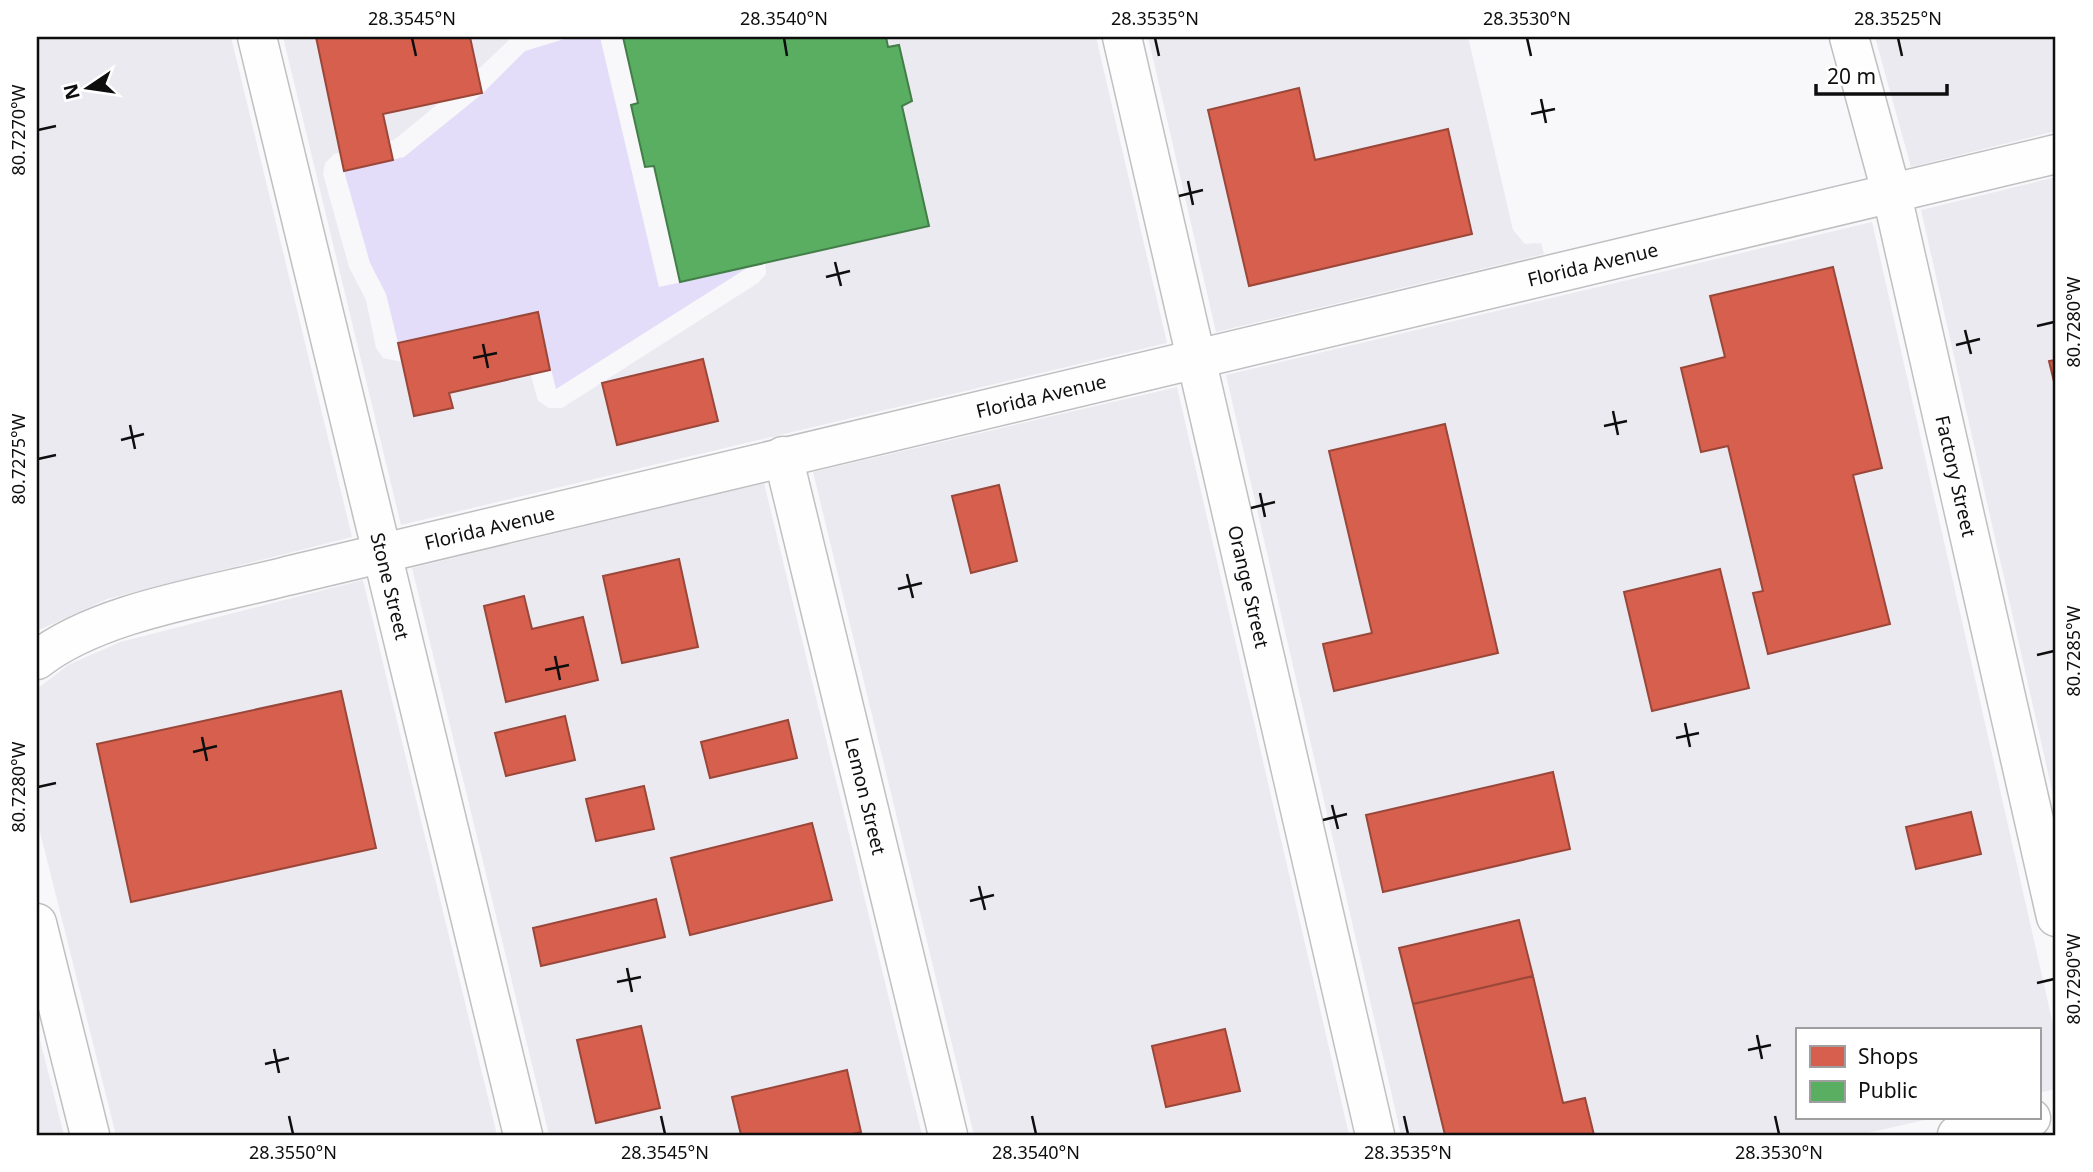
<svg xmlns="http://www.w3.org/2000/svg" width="2093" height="1172" viewBox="0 0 2093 1172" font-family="'Noto Sans',sans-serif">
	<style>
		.built { fill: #eceaf1 }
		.green { fill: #e4ddf9 }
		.shops { fill: #d6604d; stroke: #9a473a; stroke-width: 2 }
		.public { fill: #5aae61; stroke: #437e48; stroke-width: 2 }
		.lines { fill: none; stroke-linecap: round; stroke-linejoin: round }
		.minor-casing { stroke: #c0bfc1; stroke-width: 41 }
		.tertiary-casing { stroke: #c0bfc1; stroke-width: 41 }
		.minor { stroke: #fefefe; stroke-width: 38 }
		.tertiary { stroke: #fefefe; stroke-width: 38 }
		.ticks { fill: none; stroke: #0e0e0f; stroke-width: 2.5 }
		.labels { text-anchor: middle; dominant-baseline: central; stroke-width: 7; stroke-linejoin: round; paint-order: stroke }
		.street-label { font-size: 19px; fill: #0e0e0f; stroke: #fff }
		.neatline { fill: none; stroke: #0e0e0f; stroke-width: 2.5 }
		.ticks-label { font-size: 18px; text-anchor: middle; fill: #0e0e0f }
	</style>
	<rect width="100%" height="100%" fill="#f8f7f9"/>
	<path class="built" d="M37,37H231L352,537L107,599L37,631Z
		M283,37H512L467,80L394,140L334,154L325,163L323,174L349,267L366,300L376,348L383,358L402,362L520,336L538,401L549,408H562L758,283L766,274L765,256L749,248L676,264L622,37H1096L1167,343L401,525Z
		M1148,37H1468L1513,230L1525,244L1541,243L1544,254L1216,332Z
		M1875,37H2056V131L1911,167Z
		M2056,177V808L1921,210Z
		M1872,222L2056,1038V1089L2039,1093V1030H1797V1118H1933L1859,1135H1401L1226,375Z
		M1177,387L1349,1135H974L813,472Z
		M764,483L922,1135H549L412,568Z
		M363,580L497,1135H116L37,820V689L68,665L120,642Z
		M37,1028L64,1135H37Z"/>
	<path class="green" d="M571,37H600L659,287L747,268L556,389L537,312L398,343L386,294L370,263L344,171L404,157L482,94L525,51Z"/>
	<path class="shops" d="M316,37H470L482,93L383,114L393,160L344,171Z
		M1299,88L1315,160L1448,129L1472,234L1249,286L1208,110Z
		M1833,267L1882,468L1853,475L1890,624L1768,654L1753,593L1763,591L1728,446L1701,452L1681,368L1725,357L1710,296Z
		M538,312L550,370L449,393L453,408L414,416L398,343Z
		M703,359L718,421L617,445L602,383Z
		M2056,360V390L2049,361Z
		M1445,424L1498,653L1334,691L1323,644L1372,633L1329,451Z
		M999,485L1017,561L971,573L952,496Z
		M679,559L698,647L622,663L603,576Z
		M1720,569L1749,688L1652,711L1624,592Z
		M524,596L532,629L583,617L598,680L506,702L484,606Z
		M341,691L376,848L131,902L97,744Z
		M565,716L575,760L506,776L495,733Z
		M788,720L797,758L710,778L701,742Z
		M1553,772L1570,849L1383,892L1366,815Z
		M644,786L654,829L596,841L586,799Z
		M1971,812L1981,854L1916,869L1906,827Z
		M812,823L832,900L690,935L671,858Z
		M656,899L665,937L541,966L533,928Z
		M1519,920L1533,976L1413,1004L1399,948Z
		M1533,976L1563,1103L1585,1098L1594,1135H1445L1413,1004Z
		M641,1026L660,1108L596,1123L577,1040Z
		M1225,1029L1240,1091L1166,1107L1152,1046Z
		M847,1070L861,1132L847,1135H741L732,1097Z"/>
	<path class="public" d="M623,37H886L888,47L899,45L912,101L902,106L929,226L680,282L654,166L645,167L631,105L638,103Z"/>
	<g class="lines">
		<defs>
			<g id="minor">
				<path id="s1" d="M257,37L523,1135"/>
				<path id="s2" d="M1122,37L1375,1135"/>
				<path id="s3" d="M1849,37L1892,195L2056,917"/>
				<path id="s4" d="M783,456L948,1135"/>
				<path d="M37,923L90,1135"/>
				<path d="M1957,1135L2031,1118"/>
			</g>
			<g id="tertiary">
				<path id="s5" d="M37,660C99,611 211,596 287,576L2056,154"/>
			</g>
		</defs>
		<use href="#minor" class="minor-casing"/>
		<use href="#tertiary" class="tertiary-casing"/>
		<use href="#minor" class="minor"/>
		<use href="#tertiary" class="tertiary"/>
	</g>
	<path class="ticks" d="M412,38L416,56M784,38L787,56M1155,38L1159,56M1527,38L1531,56M1898,38L1902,56M1541,99L1546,123M1531,114L1555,109M38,130L56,126M1188,181L1193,205M1179,196L1203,190M835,262L841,286M826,277L850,271M2037,326L2054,322M1965,330L1971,354M483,344L488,368M1956,345L1980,339M473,358L497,353M1613,411L1618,435M130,425L135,449M1604,426L1627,421M121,440L144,434M38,459L56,455M1260,493L1265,517M1251,508L1275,502M907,574L913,598M898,589L922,583M2037,655L2054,651M555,656L560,680M545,670L569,665M1685,723L1690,747M202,737L207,761M1676,738L1699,733M193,752L217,746M38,787L56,783M1332,805L1338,829M1323,820L1347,814M979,886L985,910M970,901L994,895M627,968L632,992M617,982L641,977M2037,983L2054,979M1757,1035L1762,1059M274,1049L279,1073M1748,1050L1771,1045M265,1064L289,1058M289,1116L293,1134M661,1116L665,1134M1032,1116L1036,1134M1404,1116L1408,1134M1775,1116L1779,1134"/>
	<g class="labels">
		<g class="street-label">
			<text stroke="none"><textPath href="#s5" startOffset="1608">Florida Avenue</textPath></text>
			<text stroke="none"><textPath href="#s5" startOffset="1041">Florida Avenue</textPath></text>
			<text stroke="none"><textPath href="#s3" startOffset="452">Factory Street</textPath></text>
			<text stroke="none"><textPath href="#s5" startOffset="474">Florida Avenue</textPath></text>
			<text stroke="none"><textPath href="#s1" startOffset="565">Stone Street</textPath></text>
			<text stroke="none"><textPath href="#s2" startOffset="564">Orange Street</textPath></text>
			<text stroke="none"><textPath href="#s4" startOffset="350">Lemon Street</textPath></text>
		</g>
	</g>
	<rect width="2093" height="1172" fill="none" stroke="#ffffff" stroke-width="77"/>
	<rect x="1796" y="1028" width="245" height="91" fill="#ffffff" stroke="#9f9f9f" stroke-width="2"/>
	<rect x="1810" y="1046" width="35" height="21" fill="#d6604d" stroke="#9f9f9f" stroke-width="2"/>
	<text x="1858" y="1064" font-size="21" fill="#0e0e0f">Shops</text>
	<rect x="1810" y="1081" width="35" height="21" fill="#5aae61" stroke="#9f9f9f" stroke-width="2"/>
	<text x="1858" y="1098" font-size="21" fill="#0e0e0f">Public</text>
	<g transform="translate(88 88) rotate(257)" stroke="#ffffff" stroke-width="5" paint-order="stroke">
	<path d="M0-5L12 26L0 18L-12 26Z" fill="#0e0e0f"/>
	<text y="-10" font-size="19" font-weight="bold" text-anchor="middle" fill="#0e0e0f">N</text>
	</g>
	<path d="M1816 84v10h131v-10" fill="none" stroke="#0e0e0f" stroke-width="3.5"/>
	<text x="1827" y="84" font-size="21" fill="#0e0e0f" stroke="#ffffff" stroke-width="5" paint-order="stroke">20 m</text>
	<rect x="38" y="38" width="2016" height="1096" class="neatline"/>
	<g class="ticks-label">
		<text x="412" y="25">28.3545°N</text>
		<text x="784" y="25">28.3540°N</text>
		<text x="1155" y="25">28.3535°N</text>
		<text x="1527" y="25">28.3530°N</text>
		<text x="1898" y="25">28.3525°N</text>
		<text transform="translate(19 130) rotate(-90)" y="6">80.7270°W</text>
		<text transform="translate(2074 322) rotate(-90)" y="6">80.7280°W</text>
		<text transform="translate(19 459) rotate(-90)" y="6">80.7275°W</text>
		<text transform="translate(2074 651) rotate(-90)" y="6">80.7285°W</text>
		<text transform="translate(19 787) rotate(-90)" y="6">80.7280°W</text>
		<text transform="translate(2074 979) rotate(-90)" y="6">80.7290°W</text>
		<text x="293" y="1159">28.3550°N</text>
		<text x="665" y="1159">28.3545°N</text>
		<text x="1036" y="1159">28.3540°N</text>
		<text x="1408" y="1159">28.3535°N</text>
		<text x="1779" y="1159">28.3530°N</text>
	</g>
</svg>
